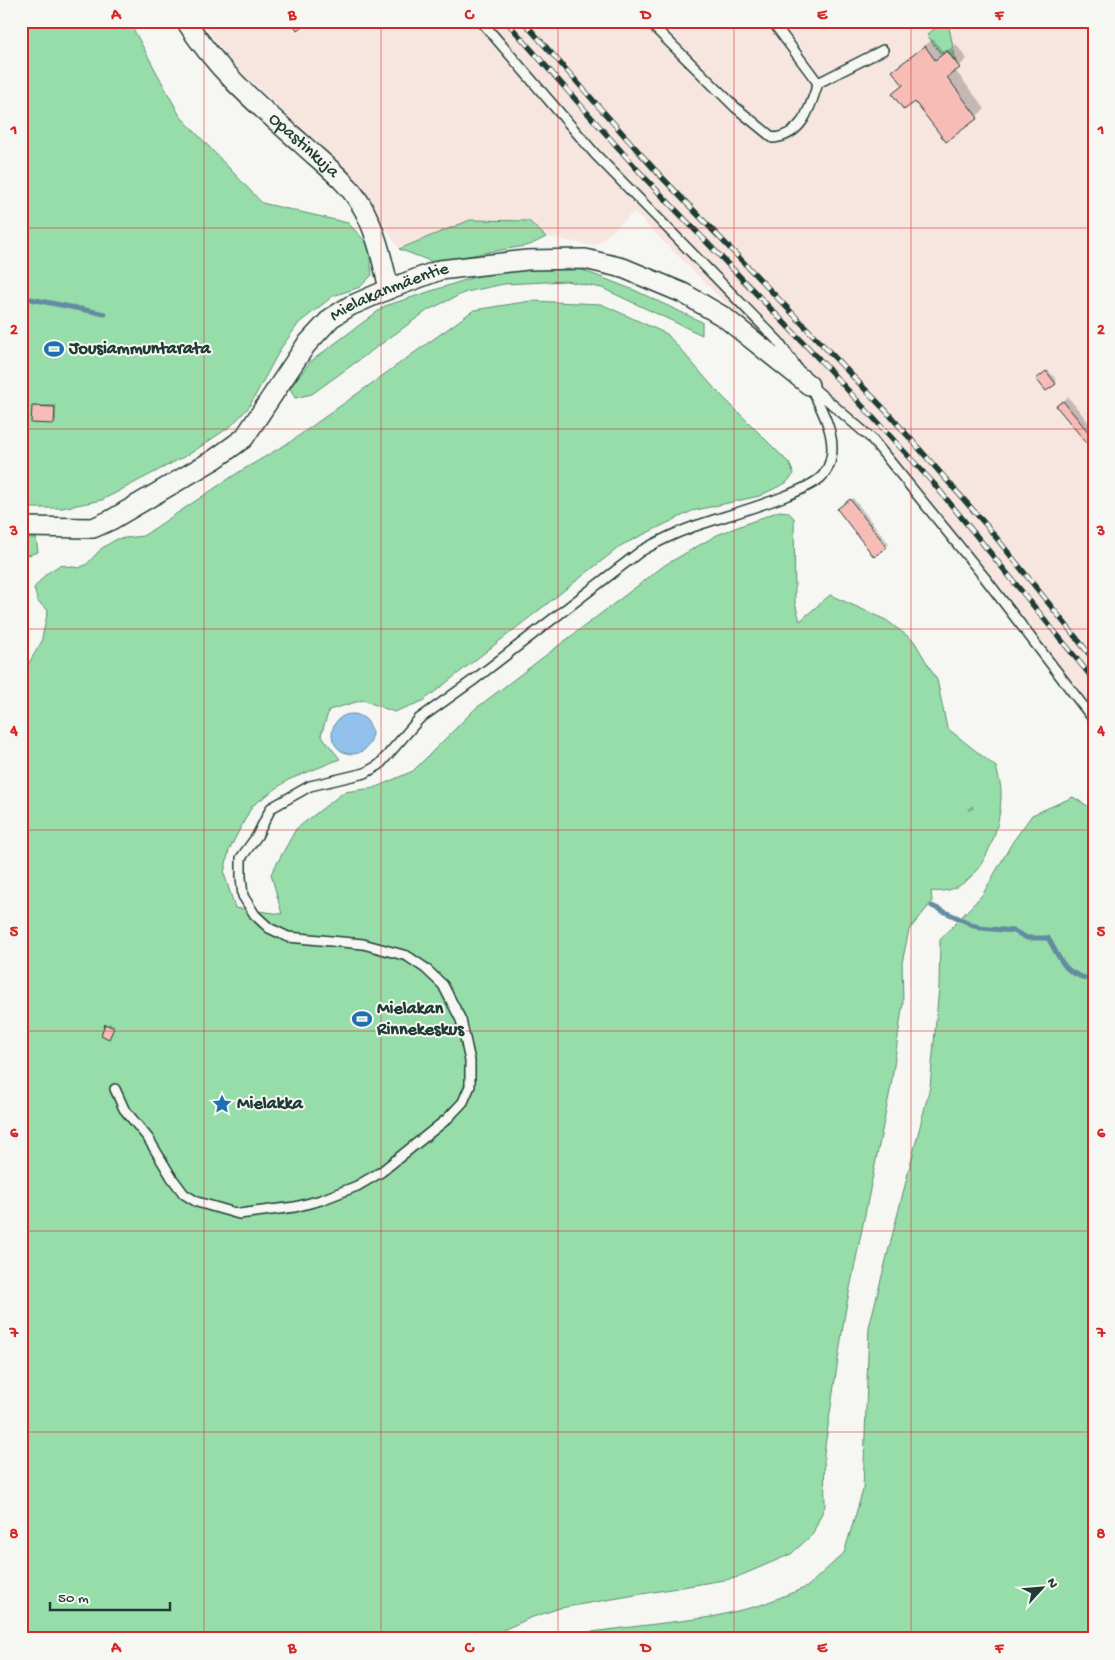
<svg xmlns="http://www.w3.org/2000/svg" width="1115" height="1660" viewBox="0 0 1115 1660" font-family="'Gochi Hand',sans-serif">
	<style>
		.built { fill: #f7e5e0 }
		.green { fill: #97ddaa; stroke: #5b8d6f }
		.water { fill: #91c1ec; stroke: #638ca2 }
		.shadow { fill: #0003 }
		.lines { fill: none; stroke-linecap: round; stroke-linejoin: round }
		.stream { stroke: #638ca2; stroke-width: 5 }
		.building { fill: #f8bcb7; stroke: #1f3d34 }
		.service-casing { stroke: #1f3d34; stroke-width: 12 }
		.minor-casing { stroke: #1f3d34; stroke-width: 22 }
		.service { stroke: #f6f6f2; stroke-width: 9 }
		.minor { stroke: #f6f6f2; stroke-width: 19 }
		.rail-casing { stroke: #1f3d34; stroke-width: 5.5 }
		.rail { stroke: #f6f6f2; stroke-width: 4; stroke-dasharray: 11; stroke-linecap: butt }
		.grid { fill: none; stroke: #d62828; stroke-width: 1; stroke-opacity: 0.55 }
		.labels { text-anchor: middle; dominant-baseline: central; stroke-width: 4; stroke-linejoin: round; paint-order: stroke }
		.street-label { font-size: 18px; fill: #1f3d34; stroke: #f6f6f2 }
		.poi-label { font-size: 18px; font-weight: bold; fill: #1f3d34; stroke: #f6f6f2; text-anchor: start }
		.neatline { fill: none; stroke: #d62828; stroke-width: 2 }
		.grid-label { font-size: 16px; text-anchor: middle; font-weight: bold; fill: #d62828 }
	</style>
	<rect width="100%" height="100%" fill="#f6f6f2"/>
	<filter id="ink" filterUnits="userSpaceOnUse"><feTurbulence type="fractalNoise" baseFrequency=".02" numOctaves="2"/><feDisplacementMap in="SourceGraphic" scale="10" xChannelSelector="R" yChannelSelector="G"/><feConvolveMatrix kernelMatrix="1 2 1 2 8 2 1 2 1" color-interpolation-filters="sRGB"/></filter>
	<g filter="url(#ink)">
		<path class="built" d="M201,21H1094V709L901,465L714,292L634,212L595,246L470,221L399,249L358,183L230,61Z"/>
		<path class="green" d="M21,21H129L180,116L262,203L348,223L368,244L372,275L360,287L333,296L299,323L281,348L249,407L231,426L191,453L102,500L62,508H21Z
			M944,21L949,27L956,62L947,50L941,54L927,35Z
			M470,220L529,221L546,237L530,245L433,262L399,249Z
			M577,268L634,290L702,322V335L602,288L566,281L504,284L466,292L428,310L312,394L295,398L290,388L310,362L385,306L496,270Z
			M531,301L601,304L667,334L715,389L789,463L794,474L786,483L759,496L692,511L622,545L423,701L394,712L363,700L329,710L321,735L340,759L288,780L252,806L229,850L224,873L235,908L282,914L271,874L296,829L344,792L374,788L413,771L475,709L665,565L717,535L779,511L788,512L794,518L795,603L800,621L830,595L886,620L914,641L937,680L947,728L996,767C998,776 1002,787 1001,797C1000,835 978,897 931,891L932,902L909,930L902,963L903,1002L891,1086L845,1313L824,1453L825,1506L812,1535L791,1554L735,1578L560,1608L530,1618L483,1639H21V676L41,643L48,610L38,602L34,588L46,574L60,565L79,568L87,564L102,548L117,539L143,536L239,472L290,442L474,310Z
			M21,537L36,538L38,552L21,557Z
			M1073,797L1094,810V1639H556L567,1635L712,1617L758,1606L807,1587L844,1553L863,1490L869,1327L930,1087L939,987L940,940L983,894L1012,843L1032,815Z"/>
		<path class="water" d="M332 734a20 20 0 1 1 40 0a20 20 0 1 1-40 0Z"/>
		<path class="shadow" d="M933,39L944,53L956,44L967,59L955,70L985,109L946,141L915,100L893,94L903,84L894,71Z
			M1048,370L1057,381L1046,390L1038,379Z
			M1068,397L1094,429V450L1063,401Z
			M35,405H56V421L53,423L33,407Z
			M853,498L889,544L874,556L840,507Z
			M973,805L974,808L969,812L968,809Z
			M109,1023L115,1025L109,1037L107,1025Z"/>
		<g class="lines">
			<path class="stream" d="M21,297L105,314
				M932,906L980,928L1014,931L1027,938H1048C1064,965 1062,972 1094,981"/>
		</g>
		<path class="building" d="M291,21H309L297,30Z
			M925,46L935,60L947,51L960,68L947,77L978,118L946,142L915,102L904,110L892,94L903,85L892,71Z
			M1046,371L1056,384L1046,391L1036,379Z
			M1063,401L1094,439V452L1056,406Z
			M32,406L55,407L54,424L31,423Z
			M850,499L887,547L874,557L837,509Z
			M105,1024L114,1028L109,1039L101,1035Z"/>
		<g class="lines">
			<defs>
				<path id="service" d="M481,21L595,154L779,342L797,368
					M648,21L735,107L773,138C803,135 810,108 818,83L883,50
					M772,21L818,83
					M811,386L871,438L985,578L1094,720
					M115,1089L124,1109L148,1138L172,1178L184,1194L197,1202L239,1214L295,1207L321,1200L357,1186L381,1172L447,1119L463,1102L470,1086V1061L461,1020L443,985L425,968L407,956L363,944L288,937L269,928L255,915L243,896L241,877V858L257,836L271,808L310,786L365,773L379,765L419,719L475,679L641,551C657,542 673,534 690,528C716,518 810,494 824,474C844,446 822,410 809,384"/>
				<g id="minor">
					<path id="s1" d="M186,21C215,69 260,107 301,143C321,162 345,179 360,203C376,229 382,259 389,289"/>
					<path id="s2" d="M21,527L93,528L111,520L215,459L244,438L306,345L331,318L350,306L389,289L440,270L527,260L585,259L623,268L683,293L724,317L809,385"/>
				</g>
			</defs>
			<use href="#service" class="service-casing"/>
			<use href="#minor" class="minor-casing"/>
			<use href="#service" class="service"/>
			<use href="#minor" class="minor"/>
			<defs>
				<path id="rail" d="M506,21L645,178L821,361L935,485L1094,680
					M523,21L654,169L887,412L987,526L1094,660"/>
			</defs>
			<use href="#rail" class="rail-casing"/>
			<use href="#rail" class="rail"/>
		</g>
	</g>
	<path class="grid" d="M204,21V1639M381,21V1639M558,21V1639M734,21V1639M911,21V1639M21,228H1094M21,429H1094M21,629H1094M21,830H1094M21,1031H1094M21,1231H1094M21,1432H1094"/>
	<defs>
		<symbol id="stadium-bare" viewBox="-9 -9 18 18"><path d="M0-5a6.5 5 0 1 0 0 10a6.5 5 0 1 0 0-10ZM-3.5-1.8h7v3.6h-7Z" fill="#1f6fb2" stroke="#f6f6f2" stroke-width="2.5" paint-order="stroke"/></symbol>
		<symbol id="sight-bare" viewBox="-9 -9 18 18"><path d="M0-6L1.8-2.2L6-1.7L2.9 1.2L3.7 5.4L0 3.3L-3.7 5.4L-2.9 1.2L-6-1.7L-1.8-2.2Z" fill="#1f6fb2" stroke="#f6f6f2" stroke-width="2.5" paint-order="stroke"/></symbol>
	</defs>
	<g fill-rule="evenodd">
		<use href="#stadium-bare" x="40" y="335" width="28" height="28"/>
		<use href="#stadium-bare" x="348" y="1005" width="28" height="28"/>
		<use href="#sight-bare" x="208" y="1090" width="28" height="28"/>
	</g>
	<g class="labels">
		<g class="street-label">
			<text stroke="none"><textPath href="#s1" startOffset="172">Opastinkuja</textPath></text>
			<text stroke="none"><textPath href="#s2" startOffset="461">Mielakanmäentie</textPath></text>
		</g>
		<g class="poi-label">
			<text x="69" y="349">Jousiammuntarata</text>
			<text x="377" y="1009">Mielakan<tspan x="377" dy="21">Rinnekeskus</tspan></text>
			<text x="237" y="1104">Mielakka</text>
		</g>
	</g>
	<rect width="1115" height="1660" fill="none" stroke="#f6f6f2" stroke-width="55"/>
	<g transform="translate(1042 1588) rotate(64)" stroke="#f6f6f2" stroke-width="4" paint-order="stroke">
	<path d="M0-4L9 19L0 12L-9 19Z" fill="#1f3d34"/>
	<text y="-8" font-size="14" font-weight="bold" text-anchor="middle" fill="#1f3d34">N</text>
	</g>
	<path d="M50 1602v8h120v-8" fill="none" stroke="#1f3d34" stroke-width="2.5"/>
	<text x="58" y="1602" font-size="15" fill="#1f3d34" stroke="#f6f6f2" stroke-width="4" paint-order="stroke">50 m</text>
	<rect x="28" y="28" width="1060" height="1604" class="neatline"/>
	<g class="grid-label">
		<text x="116" y="19">A</text>
		<text x="292" y="19">B</text>
		<text x="469" y="19">C</text>
		<text x="646" y="19">D</text>
		<text x="822" y="19">E</text>
		<text x="999" y="19">F</text>
		<text x="14" y="134">1</text>
		<text x="1101" y="134">1</text>
		<text x="14" y="334">2</text>
		<text x="1101" y="334">2</text>
		<text x="14" y="535">3</text>
		<text x="1101" y="535">3</text>
		<text x="14" y="735">4</text>
		<text x="1101" y="735">4</text>
		<text x="14" y="936">5</text>
		<text x="1101" y="936">5</text>
		<text x="14" y="1137">6</text>
		<text x="1101" y="1137">6</text>
		<text x="14" y="1337">7</text>
		<text x="1101" y="1337">7</text>
		<text x="14" y="1538">8</text>
		<text x="1101" y="1538">8</text>
		<text x="116" y="1652">A</text>
		<text x="292" y="1652">B</text>
		<text x="469" y="1652">C</text>
		<text x="646" y="1652">D</text>
		<text x="822" y="1652">E</text>
		<text x="999" y="1652">F</text>
	</g>
</svg>
